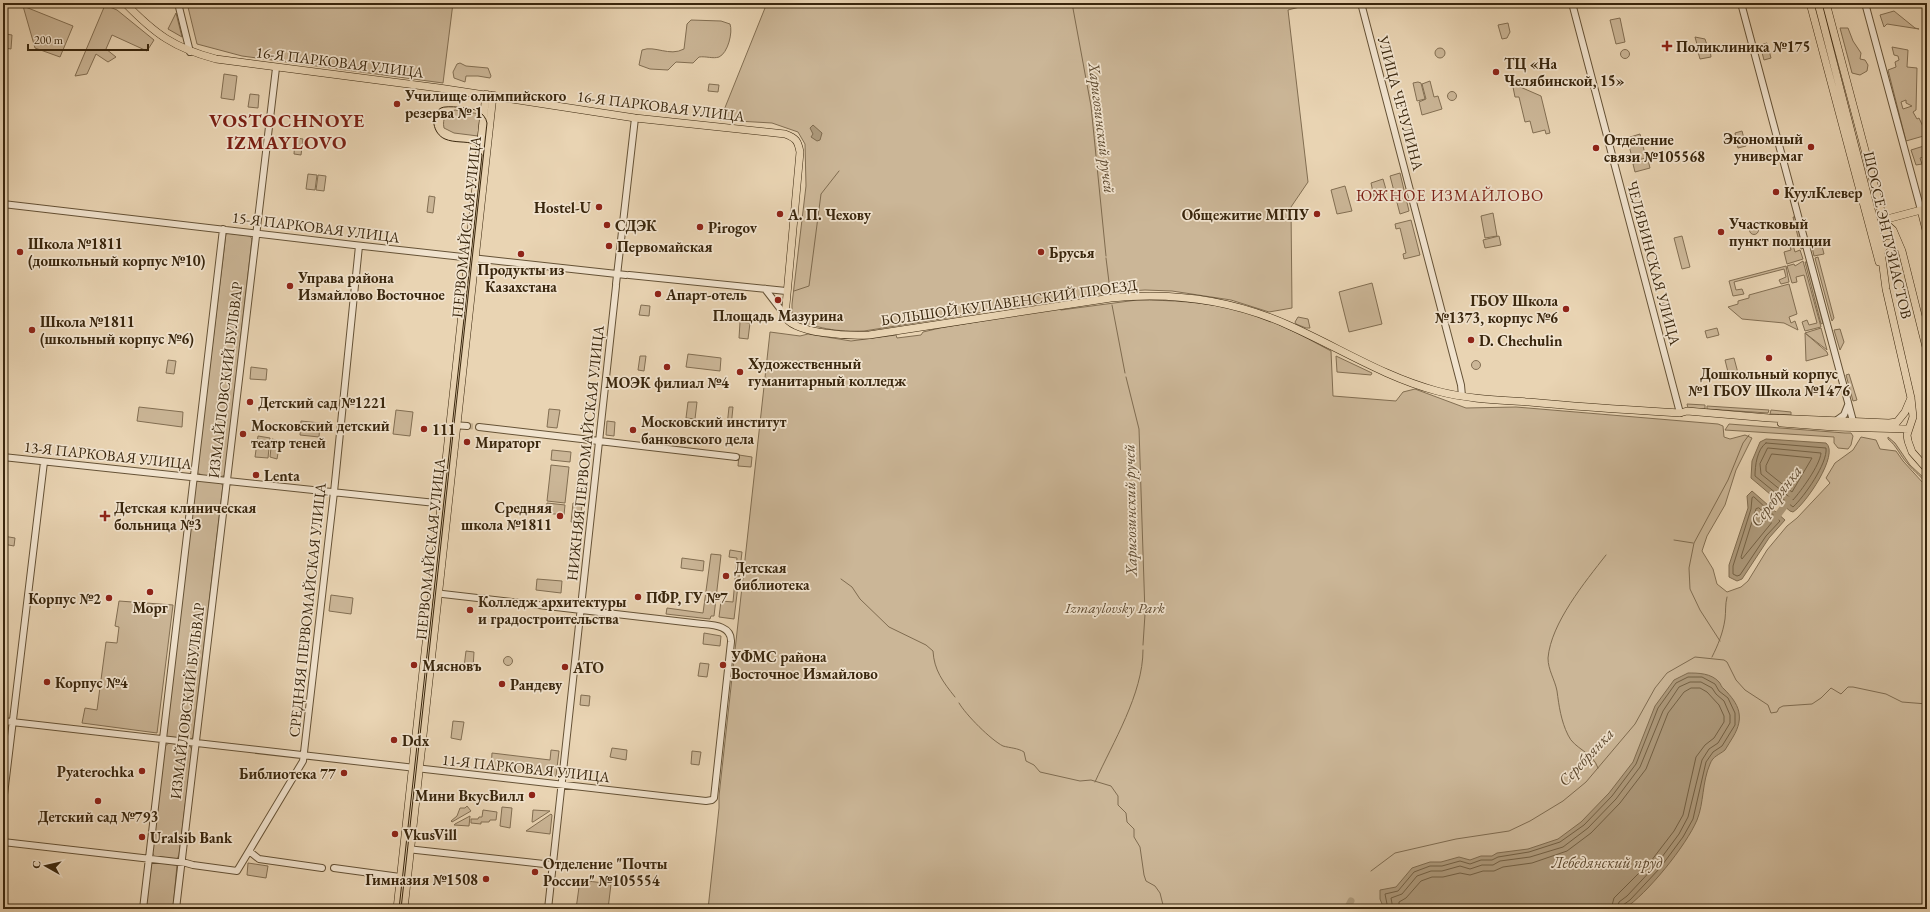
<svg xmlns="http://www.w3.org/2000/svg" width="1930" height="912" viewBox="0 0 1930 912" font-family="'EB Garamond',serif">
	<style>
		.green { fill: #cbb697; stroke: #826e52; fill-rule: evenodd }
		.water { fill: #ad997b; stroke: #7f6b4f }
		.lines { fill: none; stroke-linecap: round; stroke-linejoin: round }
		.shore { stroke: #736044; stroke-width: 1 }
		.stream { stroke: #7f6b4f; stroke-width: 1 }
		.river { stroke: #ad997b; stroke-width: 7 }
		.minor-tunnel { stroke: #c6b192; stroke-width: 6; stroke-dasharray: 6 3; stroke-linecap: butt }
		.minor-casing { stroke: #655236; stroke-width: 8 }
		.major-casing { stroke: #39260d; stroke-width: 8 }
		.minor { stroke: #f1e3ce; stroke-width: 6 }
		.major { stroke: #e9d4b3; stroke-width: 7 }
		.tram { stroke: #39260d; stroke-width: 1 }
		.poi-dot { fill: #8f2418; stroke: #f1e3ce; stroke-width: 1.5 }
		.labels { text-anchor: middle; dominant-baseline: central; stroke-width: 3.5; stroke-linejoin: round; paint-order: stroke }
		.poi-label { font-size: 15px; font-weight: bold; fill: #39260d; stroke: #f1e3ce; text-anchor: start }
		.street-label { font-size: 15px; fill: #39260d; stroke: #f1e3ce }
		.park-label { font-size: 15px; font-style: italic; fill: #5e4a30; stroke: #f1e3ce }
		.water-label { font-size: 16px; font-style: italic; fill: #5c482e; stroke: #f1e3ce }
		.neighbourhood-label { font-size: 16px; letter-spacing: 1px; fill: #7a1f14; stroke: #f1e3ce }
		.district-label { font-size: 19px; font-weight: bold; letter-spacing: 1px; fill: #7a1f14; stroke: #f1e3ce }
	</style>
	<rect width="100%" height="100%" fill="#e9d4b3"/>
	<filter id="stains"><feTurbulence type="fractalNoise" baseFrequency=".005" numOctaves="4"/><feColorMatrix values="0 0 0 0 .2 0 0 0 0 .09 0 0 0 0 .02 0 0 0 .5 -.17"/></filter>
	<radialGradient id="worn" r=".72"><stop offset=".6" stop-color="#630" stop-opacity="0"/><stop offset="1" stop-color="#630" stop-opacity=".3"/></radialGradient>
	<path class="green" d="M187,3H453L443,83L242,56L197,44Z
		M767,3H1315L1288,10L1308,182L1291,207L1292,308L1269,312L1231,300L1172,291L1145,290L1112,292L864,331C840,332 813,329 792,316V304L806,186L805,144L798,132L772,123L720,120Z
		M105,5L117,10L154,40L147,51L112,35L106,49L116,57L108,62L96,54L87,74L75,76Z
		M23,6L73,26L60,57L35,48Z
		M1894,11L1915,28L1919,29L1887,24L1884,27L1880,15Z
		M176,13L182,37L168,29Z
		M1620,18L1625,42L1616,44L1610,20Z
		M691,20L721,21L730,24C733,32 728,53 719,57C713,59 706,56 699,57L693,63L676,62L668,70L650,69L639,65L642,50C655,45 669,57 684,49L687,24Z
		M1508,23L1510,32L1507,38L1502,39L1498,25Z
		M1840,28H1848L1853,41L1861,53L1860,59L1865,60L1868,65L1867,71L1860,75L1852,73Z
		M6,34L12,35L11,49L5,48Z
		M1695,37L1705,39L1707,45L1698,48Z
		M1767,43L1771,58L1764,60L1760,45Z
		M1892,47L1908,50L1907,67L1917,68L1916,110L1913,112L1917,119L1919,118L1927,135L1906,141L1888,70L1896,67L1895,62L1899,60L1898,56L1894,55ZM1906,100V103L1912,106L1903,109L1901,102Z
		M1435 53a5 5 0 1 1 10 0a5 5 0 1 1-10 0Z
		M1620.5 54a4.5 4.5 0 1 1 9 0a4.5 4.5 0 1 1-9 0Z
		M1710,50L1711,57L1700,59L1698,52Z
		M460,63L466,66L488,68L491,76L490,78L478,76H466L465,82L454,78L453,72L457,64Z
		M224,74L237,76L234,100L221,98Z
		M1430,81L1434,97L1438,96L1442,109L1422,115L1419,102L1426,99L1422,84Z
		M1418,82L1421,83L1425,99L1417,101L1413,83Z
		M709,84L719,85L718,92L708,91Z
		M1518,86L1541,96L1550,133L1546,134L1545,130L1533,133L1530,121L1525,122L1519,97H1515L1513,87Z
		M1447.5 96a4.5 4.5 0 1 1 9 0a4.5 4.5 0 1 1-9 0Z
		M250,94L259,95L258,108L248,107Z
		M455,110L480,114L478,136L454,133L444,128C442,119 446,112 455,110Z
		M1742,131L1746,146L1738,148L1735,133Z
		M1640,134L1646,158L1633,161L1627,138Z
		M297,138L303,139L301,155L294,154L295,140Z
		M1927,145V156L1920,158L1922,164L1916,165L1911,150Z
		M1648,160L1650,168L1635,172L1633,164Z
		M1400,173L1409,211L1400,214L1390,176Z
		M308,174L317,175L315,190L306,189Z
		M318,175L326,176L324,191L316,190Z
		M1383,179L1387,193L1374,197L1371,183Z
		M1345,186L1352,211L1337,214L1331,190Z
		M429,196L435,197L433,213L427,212Z
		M1493,213L1497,236L1485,238L1481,216Z
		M1793,217H1795L1804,248L1801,249Z
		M1411,220L1420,255L1404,259L1403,254L1406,253L1400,228L1396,229L1395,224Z
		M1749.5 230a4.5 4.5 0 1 1 9 0a4.5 4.5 0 1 1-9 0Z
		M226,233L250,236L252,239L225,475C219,479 201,477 197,472Z
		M1499,236L1501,245L1485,248L1483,240Z
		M1682,236L1690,267L1682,269L1674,238Z
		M1821,242L1824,254L1814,256L1812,247Z
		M1793,245L1795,252L1800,250L1803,259L1787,264L1784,252L1791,250L1790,246Z
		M1818,257L1834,318L1832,321L1815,258Z
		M1803,261L1821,327L1805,331L1802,322L1807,320L1809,325L1817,323L1804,275L1796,277L1797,282L1792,283L1787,266L1794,264L1795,266Z
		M1805,262H1807L1823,323L1821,324Z
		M1786,266L1789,282L1781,284L1779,280L1786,277L1784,269L1734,282L1736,290L1742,289L1744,294L1733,296L1729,281Z
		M1372,283L1382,324L1349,332L1339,292Z
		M1789,284L1797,314L1789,317L1791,323L1795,321L1798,330L1784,323L1742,319L1728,307L1738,304V301L1749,298V295Z
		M1137,300C1170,300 1205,302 1238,310C1271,318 1301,335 1331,351L1333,396L1396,401L1403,392L1415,389L1466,408L1516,407L1718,424L1723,426L1724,437L1730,439L1745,435L1752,438L1736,470L1725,505L1707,536L1702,551L1713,569L1717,584L1727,592L1741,587L1748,581L1767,550L1787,526L1797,518L1830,483L1826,478L1835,463L1853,450L1861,437L1876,440L1880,449L1896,451L1903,461L1924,484L1927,500V909H708L719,808V796L770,332L800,336L808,334L851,341L896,335L897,338L921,335L923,332L940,328L1058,308L1061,310Z
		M1664,303L1669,307L1666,316H1663L1660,304Z
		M641,305L650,306L649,316L639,315Z
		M1298,317L1308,319L1310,328H1306L1296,324L1295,322Z
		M740,322L750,323L748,339L739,338Z
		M1717,328L1719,335L1707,338L1705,331Z
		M1821,328L1827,350L1805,333Z
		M1840,329L1844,342L1840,350L1834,330Z
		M1805,333L1827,352L1828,355L1806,361Z
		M688,354L721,358L720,371L686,367Z
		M640,356H646L644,371L638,370Z
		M1336,356L1372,373L1371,375L1337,372Z
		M1734,358L1738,373L1729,376L1725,360Z
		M168,360L176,361L174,374L166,373Z
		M1471.5 365a4.5 4.5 0 1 1 9 0a4.5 4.5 0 1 1-9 0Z
		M251,367L267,369L266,380L250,379Z
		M1849,374L1857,400L1853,401L1846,375Z
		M688,402H697L695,419L686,418Z
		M1687,404L1705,405V409L1688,408Z
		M1707,406L1769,410L1768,413L1707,409Z
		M139,407L183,412L182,427L137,421Z
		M729,407H733L731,427L727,426Z
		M549,409L560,410L557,428L547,427Z
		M396,410L413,412L410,436L393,434Z
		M1771,410L1791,412V415L1770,414Z
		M301,421L320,423L319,437L300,435Z
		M607,421L615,422L614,436L606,435Z
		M1729,424L1845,433H1851L1853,436L1851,445L1848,449L1838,448L1834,443V437L1725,430Z
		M258,436L270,438L268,458L255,457Z
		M1888,437L1895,443L1910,465L1925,479L1927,486C1923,477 1914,472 1908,464C1900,456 1897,446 1888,439Z
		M272,439L280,441L277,459L270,457Z
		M552,450L571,452L570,462L551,460Z
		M739,455L752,457L751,467L738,466Z
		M551,465L569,467L565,503L547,501Z
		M199,480L220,483L223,485L193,737L190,740L166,737V734L196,483Z
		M547,503L565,505L564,515L545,513Z
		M573,503L582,504L580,523L571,522Z
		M3,536L15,538L14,546L3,544Z
		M730,550L742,552L734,619L719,617L721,601L733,602L737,558L729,557Z
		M711,554L721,555L714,616H711L710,619L666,614L667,608L703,613Z
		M682,558L704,561L703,571L681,568Z
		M537,579L562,581L561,593L536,590Z
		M331,595L353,598L351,614L329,611Z
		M119,601L173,605L157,733L82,723L85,708L97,710L106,642L117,643L119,627L115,626Z
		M704,633L721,636L720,646L703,644Z
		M466,651L474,652L473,668L464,667Z
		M503.5 661a4.5 4.5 0 1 1 9 0a4.5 4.5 0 1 1-9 0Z
		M700,663L709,664L707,677L698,676Z
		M581,695L590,696L589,706L580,705Z
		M453,721L464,722L461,740L451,738Z
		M169,743L190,746L192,750L179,855L177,859L154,856L152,852L165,746Z
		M612,748L627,750L626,760L610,757Z
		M551,750L559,751L556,776L491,769L492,753L550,760Z
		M692,751L701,752L699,765L691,764Z
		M467,806L471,811L452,822L451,821L457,816L460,808H465Z
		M502,807L512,808L510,828L500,826Z
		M483,810L497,812L496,820H490L489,822H481V824L471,823V819H478L479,817H482Z
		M533,810L550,811L533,822H532Z
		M552,815L550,834L526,831L551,814Z
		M470,816L469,826L454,825L455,824Z
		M153,862L177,865L173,909H145L151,863Z
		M248,863L268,866L266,878L247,875Z
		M580,880L611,884L608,909H576Z"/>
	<path class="water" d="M813,125L822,133L820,140L817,141L811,137L813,134L810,128Z
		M1766,439L1826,443C1840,454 1805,505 1793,512L1790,511L1751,478L1752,461L1760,442Z
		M1752,491L1785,520L1769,538L1742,579L1737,581L1729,577V565L1748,508L1747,496Z
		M1688,673C1698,673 1711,673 1719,682C1721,684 1721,687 1724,689C1739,704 1745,717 1733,737C1730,741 1728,746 1725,750C1719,755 1713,756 1710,764C1702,782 1704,803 1697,820C1686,846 1647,894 1624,909H1384L1380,899V890L1396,887L1412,868L1430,862H1441L1459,857L1470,860L1481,856H1492L1497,853L1528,849L1558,839L1581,822L1609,793L1633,762L1655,706L1674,680Z"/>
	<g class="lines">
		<path class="shore" d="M1766,443L1826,448C1828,463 1804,497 1793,507L1755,476C1755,466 1757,449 1766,443Z
			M1768,448L1821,453C1820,465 1801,491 1793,500L1761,474L1760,464Z
			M1772,454L1812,458L1792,492L1766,471V466Z
			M1754,497L1780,521L1766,536L1740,575L1737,576L1733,574V566L1751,509L1752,498Z
			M1759,508L1773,521L1742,559L1741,557L1756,509Z
			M1388,909L1385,894L1398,891L1414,872L1430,866H1442L1460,861L1470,864L1481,860H1492L1498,857L1529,852L1560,842L1584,825L1612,796L1636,764L1658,708L1676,683L1688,677H1702L1715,684L1719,691L1728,698L1735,713V725L1722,746L1713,752L1706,762L1693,819L1683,837L1660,868L1630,900L1623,905L1622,909
			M1393,909L1391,898L1402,894L1417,876L1431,871H1442L1460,866L1470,869L1482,865H1493L1500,861L1530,857L1563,847L1588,828L1616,799L1640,767L1663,711L1679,687L1690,682H1701L1712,688L1716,694L1724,701L1730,715V723L1718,743L1709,749L1702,760L1688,817L1679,834L1656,865L1627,896L1619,902L1617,909
			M1399,909V902L1406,898L1421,881L1432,877H1443L1460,873L1470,875L1483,871H1494L1503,867L1532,863L1567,851L1591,833L1620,803L1646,769L1668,713L1684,692L1691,688H1700L1707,692L1719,705L1724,716V722L1714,738L1705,745L1696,757L1683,815L1674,831L1651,861L1614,898L1611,909"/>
		<path class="stream" d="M1072,3L1091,106L1106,256
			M1106,258L1110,290
			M794,291L809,286L821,194L839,171
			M1112,305L1125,373
			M1126,377L1139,429L1145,614L1143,645
			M1674,540L1693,543
			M841,579L852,587L860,599L889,627L926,645L933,651C934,670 943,682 955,697
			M1720,641L1700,610L1690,589L1689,568L1694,543L1728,480L1743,443L1749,435
			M1712,657C1718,645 1723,633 1725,619C1726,611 1725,605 1727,597
			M959,703C966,715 991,740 1003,746C1010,748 1018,748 1024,752L1026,761L1034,765L1040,772L1080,781L1091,780L1111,786L1118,796V805L1126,813L1127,822L1134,829V837L1140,847L1144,875L1146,881L1155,886L1160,893L1164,909
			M1598,768C1593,752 1574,749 1568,735C1561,721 1559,706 1557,691C1555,680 1548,670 1548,658C1551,623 1585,582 1606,555
			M1095,782C1113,742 1143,694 1143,650
			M1371,871L1395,853L1456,839L1509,831L1530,821L1563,801L1586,782L1635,724L1655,688L1667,673L1695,657L1724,660L1727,662L1736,680L1745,690L1768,705L1771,713L1777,712L1779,708L1783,706L1812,704L1821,698L1831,688L1841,694L1848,687H1853L1886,694L1902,702L1927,704"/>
		<path class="river" d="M1774,520L1789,500
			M1347,909L1351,901"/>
		<path class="minor-tunnel" d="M467,426L479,427"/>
		<defs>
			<path id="minor" d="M178,3L190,52
				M1361,3L1461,385L1462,396
				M1572,3L1680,413
				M1741,3L1853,421L1852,426
				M1865,3L1921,210
				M3,204L354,245L626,275
				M629,275L786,291
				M616,284L635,118
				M765,289L785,315
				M1837,420L1844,415L1848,405
				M452,425L467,426
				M479,427L736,457
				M3,457L445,504
				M3,721L670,797L706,801L712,800L714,798L731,642C732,626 714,625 702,624L434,593
				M3,803L44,462
				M3,842L186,863L193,865L237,871L303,761L334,492L359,246
				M407,849L553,865
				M249,851L259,859L322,868
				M334,868L400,877
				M143,909L223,229
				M176,909L276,68
				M548,909L616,286"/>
			<path id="major" d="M125,3C155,34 174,48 216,59L439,88L635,118L785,134C796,138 798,141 800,152L785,316C792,334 851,336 869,335L1111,298C1171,292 1232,300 1288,325C1338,347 1384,377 1437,391C1467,399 1498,400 1529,402C1580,407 1630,410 1680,413L1687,411L1769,418L1889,423L1897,422L1905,412L1911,398
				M1810,3L1879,262
				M1818,3L1880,244L1886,289L1911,398L1913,417L1907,435L1908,441L1912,452L1927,469
				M1826,3L1884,222L1893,230L1902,251L1927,351
				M1884,222L1887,219L1921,210L1927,234
				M1881,253L1883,248L1888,243H1895L1899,247
				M1781,423L1834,427L1909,429
				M397,909L486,94
				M404,909L493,95"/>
		</defs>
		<use href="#minor" class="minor-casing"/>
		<use href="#major" class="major-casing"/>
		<use href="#minor" class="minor"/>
		<use href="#major" class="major"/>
		<path class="tram" d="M399,909L482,155L475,144C466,141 454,143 445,139C433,134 429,115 441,108C446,105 473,108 478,111C483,114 486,118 487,123L401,909"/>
	</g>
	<g class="poi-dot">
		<path d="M1665 40h4v4h4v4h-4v4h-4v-4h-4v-4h4z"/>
		<circle cx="1496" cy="72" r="4"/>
		<circle cx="397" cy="104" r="4"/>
		<circle cx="1811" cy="147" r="4"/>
		<circle cx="1596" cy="148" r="4"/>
		<circle cx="1776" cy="192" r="4"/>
		<circle cx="599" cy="207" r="4"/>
		<circle cx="780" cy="214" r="4"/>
		<circle cx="1317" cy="214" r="4"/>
		<circle cx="607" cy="225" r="4"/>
		<circle cx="700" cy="227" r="4"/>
		<circle cx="1721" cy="232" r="4"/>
		<circle cx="609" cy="246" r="4"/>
		<circle cx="20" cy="252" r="4"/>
		<circle cx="1041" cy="252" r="4"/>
		<circle cx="521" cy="254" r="4"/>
		<circle cx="290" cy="286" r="4"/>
		<circle cx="658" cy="294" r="4"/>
		<circle cx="778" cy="300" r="4"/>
		<circle cx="1566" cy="309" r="4"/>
		<circle cx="32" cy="330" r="4"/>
		<circle cx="1471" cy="340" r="4"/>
		<circle cx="1769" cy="358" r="4"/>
		<circle cx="667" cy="367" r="4"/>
		<circle cx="740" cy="372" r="4"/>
		<circle cx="250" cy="402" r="4"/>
		<circle cx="424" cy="429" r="4"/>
		<circle cx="633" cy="430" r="4"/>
		<circle cx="243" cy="434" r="4"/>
		<circle cx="467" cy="442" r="4"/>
		<circle cx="256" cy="475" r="4"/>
		<path d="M103 510h4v4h4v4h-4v4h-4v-4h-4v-4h4z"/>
		<circle cx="560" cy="516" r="4"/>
		<circle cx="726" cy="576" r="4"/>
		<circle cx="150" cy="592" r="4"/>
		<circle cx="638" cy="597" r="4"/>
		<circle cx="109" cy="598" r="4"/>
		<circle cx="470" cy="610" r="4"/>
		<circle cx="414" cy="665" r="4"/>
		<circle cx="723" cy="665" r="4"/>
		<circle cx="565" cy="667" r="4"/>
		<circle cx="47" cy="682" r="4"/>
		<circle cx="502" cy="684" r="4"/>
		<circle cx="394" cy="740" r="4"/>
		<circle cx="142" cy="771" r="4"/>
		<circle cx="344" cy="773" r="4"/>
		<circle cx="532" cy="795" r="4"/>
		<circle cx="98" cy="801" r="4"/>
		<circle cx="395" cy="834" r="4"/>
		<circle cx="142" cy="837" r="4"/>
		<circle cx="535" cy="872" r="4"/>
		<circle cx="486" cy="879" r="4"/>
	</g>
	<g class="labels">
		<g class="poi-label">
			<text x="1676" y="46">Поликлиника №175</text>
			<text x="1504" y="63">ТЦ «На<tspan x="1504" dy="17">Челябинской, 15»</tspan></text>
			<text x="405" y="95">Училище олимпийского<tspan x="405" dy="17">резерва № 1</tspan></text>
			<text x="1803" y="138" text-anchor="end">Экономный<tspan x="1803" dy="17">универмаг</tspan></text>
			<text x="1604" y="139">Отделение<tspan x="1604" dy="17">связи №105568</tspan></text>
			<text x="1784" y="192">КуулКлевер</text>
			<text x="591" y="207" text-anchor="end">Hostel-U</text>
			<text x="788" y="214">А. П. Чехову</text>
			<text x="1309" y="214" text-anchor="end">Общежитие МГПУ</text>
			<text x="1729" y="223">Участковый<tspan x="1729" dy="17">пункт полиции</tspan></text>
			<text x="615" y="225">СДЭК</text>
			<text x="708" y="227">Pirogov</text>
			<text x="28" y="243">Школа №1811<tspan x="28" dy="17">(дошкольный корпус №10)</tspan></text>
			<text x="617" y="246">Первомайская</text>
			<text x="1049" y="252">Брусья</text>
			<text x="521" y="269" text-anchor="middle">Продукты из<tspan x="521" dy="17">Казахстана</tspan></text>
			<text x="298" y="277">Управа района<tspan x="298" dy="17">Измайлово Восточное</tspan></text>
			<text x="666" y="294">Апарт-отель</text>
			<text x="1558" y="300" text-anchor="end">ГБОУ Школа<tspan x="1558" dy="17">№1373, корпус №6</tspan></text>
			<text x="778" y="315" text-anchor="middle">Площадь Мазурина</text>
			<text x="40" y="321">Школа №1811<tspan x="40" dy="17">(школьный корпус №6)</tspan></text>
			<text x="1479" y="340">D. Chechulin</text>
			<text x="748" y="363">Художественный<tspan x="748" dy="17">гуманитарный колледж</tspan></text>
			<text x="1769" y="373" text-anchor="middle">Дошкольный корпус<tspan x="1769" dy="17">№1 ГБОУ Школа №1476</tspan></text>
			<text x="667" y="382" text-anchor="middle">МОЭК филиал №4</text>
			<text x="258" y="402">Детский сад №1221</text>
			<text x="641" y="421">Московский институт<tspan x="641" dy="17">банковского дела</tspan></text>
			<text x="251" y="425">Московский детский<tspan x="251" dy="17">театр теней</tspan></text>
			<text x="432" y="429">111</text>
			<text x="475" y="442">Мираторг</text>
			<text x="264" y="475">Lenta</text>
			<text x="114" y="507">Детская клиническая<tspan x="114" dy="17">больница №3</tspan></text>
			<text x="552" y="507" text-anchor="end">Средняя<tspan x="552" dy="17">школа №1811</tspan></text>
			<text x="734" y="567">Детская<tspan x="734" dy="17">библиотека</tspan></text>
			<text x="646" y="597">ПФР, ГУ №7</text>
			<text x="101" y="598" text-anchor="end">Корпус №2</text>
			<text x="478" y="601">Колледж архитектуры<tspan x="478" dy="17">и градостроительства</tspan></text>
			<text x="150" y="607" text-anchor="middle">Морг</text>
			<text x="731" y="656">УФМС района<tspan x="731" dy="17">Восточное Измайлово</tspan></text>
			<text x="422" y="665">Мясновъ</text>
			<text x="573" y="667">АТО</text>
			<text x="55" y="682">Корпус №4</text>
			<text x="510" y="684">Рандеву</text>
			<text x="402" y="740">Ddx</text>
			<text x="134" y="771" text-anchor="end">Pyaterochka</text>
			<text x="336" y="773" text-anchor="end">Библиотека 77</text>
			<text x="524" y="795" text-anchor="end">Мини ВкусВилл</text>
			<text x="98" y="816" text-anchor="middle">Детский сад №793</text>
			<text x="403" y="834">VkusVill</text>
			<text x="150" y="837">Uralsib Bank</text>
			<text x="543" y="863">Отделение "Почты<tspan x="543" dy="17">России" №105554</tspan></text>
			<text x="478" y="879" text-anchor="end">Гимназия №1508</text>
		</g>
		<g class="street-label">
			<text transform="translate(340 62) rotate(7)">16-Я ПАРКОВАЯ УЛИЦА</text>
			<text transform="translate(1401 103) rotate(75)">УЛИЦА ЧЕЧУЛИНА</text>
			<text transform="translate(661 106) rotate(7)">16-Я ПАРКОВАЯ УЛИЦА</text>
			<text transform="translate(316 227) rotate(7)">15-Я ПАРКОВАЯ УЛИЦА</text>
			<text transform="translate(466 227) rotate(-84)">ПЕРВОМАЙСКАЯ УЛИЦА</text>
			<text transform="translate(1888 235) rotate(77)">ШОССЕ ЭНТУЗИАСТОВ</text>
			<text transform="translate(1654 263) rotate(75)">ЧЕЛЯБИНСКАЯ УЛИЦА</text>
			<text transform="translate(1009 302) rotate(-8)">БОЛЬШОЙ КУПАВЕНСКИЙ ПРОЕЗД</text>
			<text transform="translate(225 380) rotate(-83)">ИЗМАЙЛОВСКИЙ БУЛЬВАР</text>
			<text transform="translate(585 453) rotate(-84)">НИЖНЯЯ ПЕРВОМАЙСКАЯ УЛИЦА</text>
			<text transform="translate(108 455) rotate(6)">13-Я ПАРКОВАЯ УЛИЦА</text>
			<text transform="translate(430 549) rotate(-84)">ПЕРВОМАЙСКАЯ УЛИЦА</text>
			<text transform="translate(307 610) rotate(-84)">СРЕДНЯЯ ПЕРВОМАЙСКАЯ УЛИЦА</text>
			<text transform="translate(187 701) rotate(-83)">ИЗМАЙЛОВСКИЙ БУЛЬВАР</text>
			<text transform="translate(526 768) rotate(6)">11-Я ПАРКОВАЯ УЛИЦА</text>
		</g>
		<g class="park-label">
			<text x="1115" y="607">Izmaylovsky Park</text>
		</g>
		<g class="water-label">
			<text transform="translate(1102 128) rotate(83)">Харигозинский ручей</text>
			<text transform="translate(1776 496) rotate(-52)">Серебрянка</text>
			<text transform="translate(1130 510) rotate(-91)">Харигозинский ручей</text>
			<text transform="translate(1586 757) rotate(-47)">Серебрянка</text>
			<text x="1607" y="862">Лебедянский пруд</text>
		</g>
		<g class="neighbourhood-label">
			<text x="1450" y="195">ЮЖНОЕ ИЗМАЙЛОВО</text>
		</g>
		<g class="district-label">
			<text x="287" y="120">VOSTOCHNOYE<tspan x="287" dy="22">IZMAYLOVO</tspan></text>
		</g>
	</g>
	<rect width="1930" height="912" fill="none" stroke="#e9d4b3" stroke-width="16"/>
	<rect x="4" y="4" width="1922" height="904" fill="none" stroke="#39260d" stroke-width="2"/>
	<rect x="8" y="8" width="1914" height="896" fill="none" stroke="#39260d"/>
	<g transform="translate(46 866) rotate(278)" stroke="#f1e3ce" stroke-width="3" paint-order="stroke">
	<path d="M0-3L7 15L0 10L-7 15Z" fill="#39260d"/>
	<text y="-6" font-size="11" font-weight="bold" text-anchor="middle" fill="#39260d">С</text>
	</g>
	<path d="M28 44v6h120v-6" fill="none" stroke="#39260d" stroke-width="2"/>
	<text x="34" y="44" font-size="12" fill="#39260d" stroke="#f1e3ce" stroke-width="3" paint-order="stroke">200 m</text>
	<rect width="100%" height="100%" filter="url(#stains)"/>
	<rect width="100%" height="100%" fill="url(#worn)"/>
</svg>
